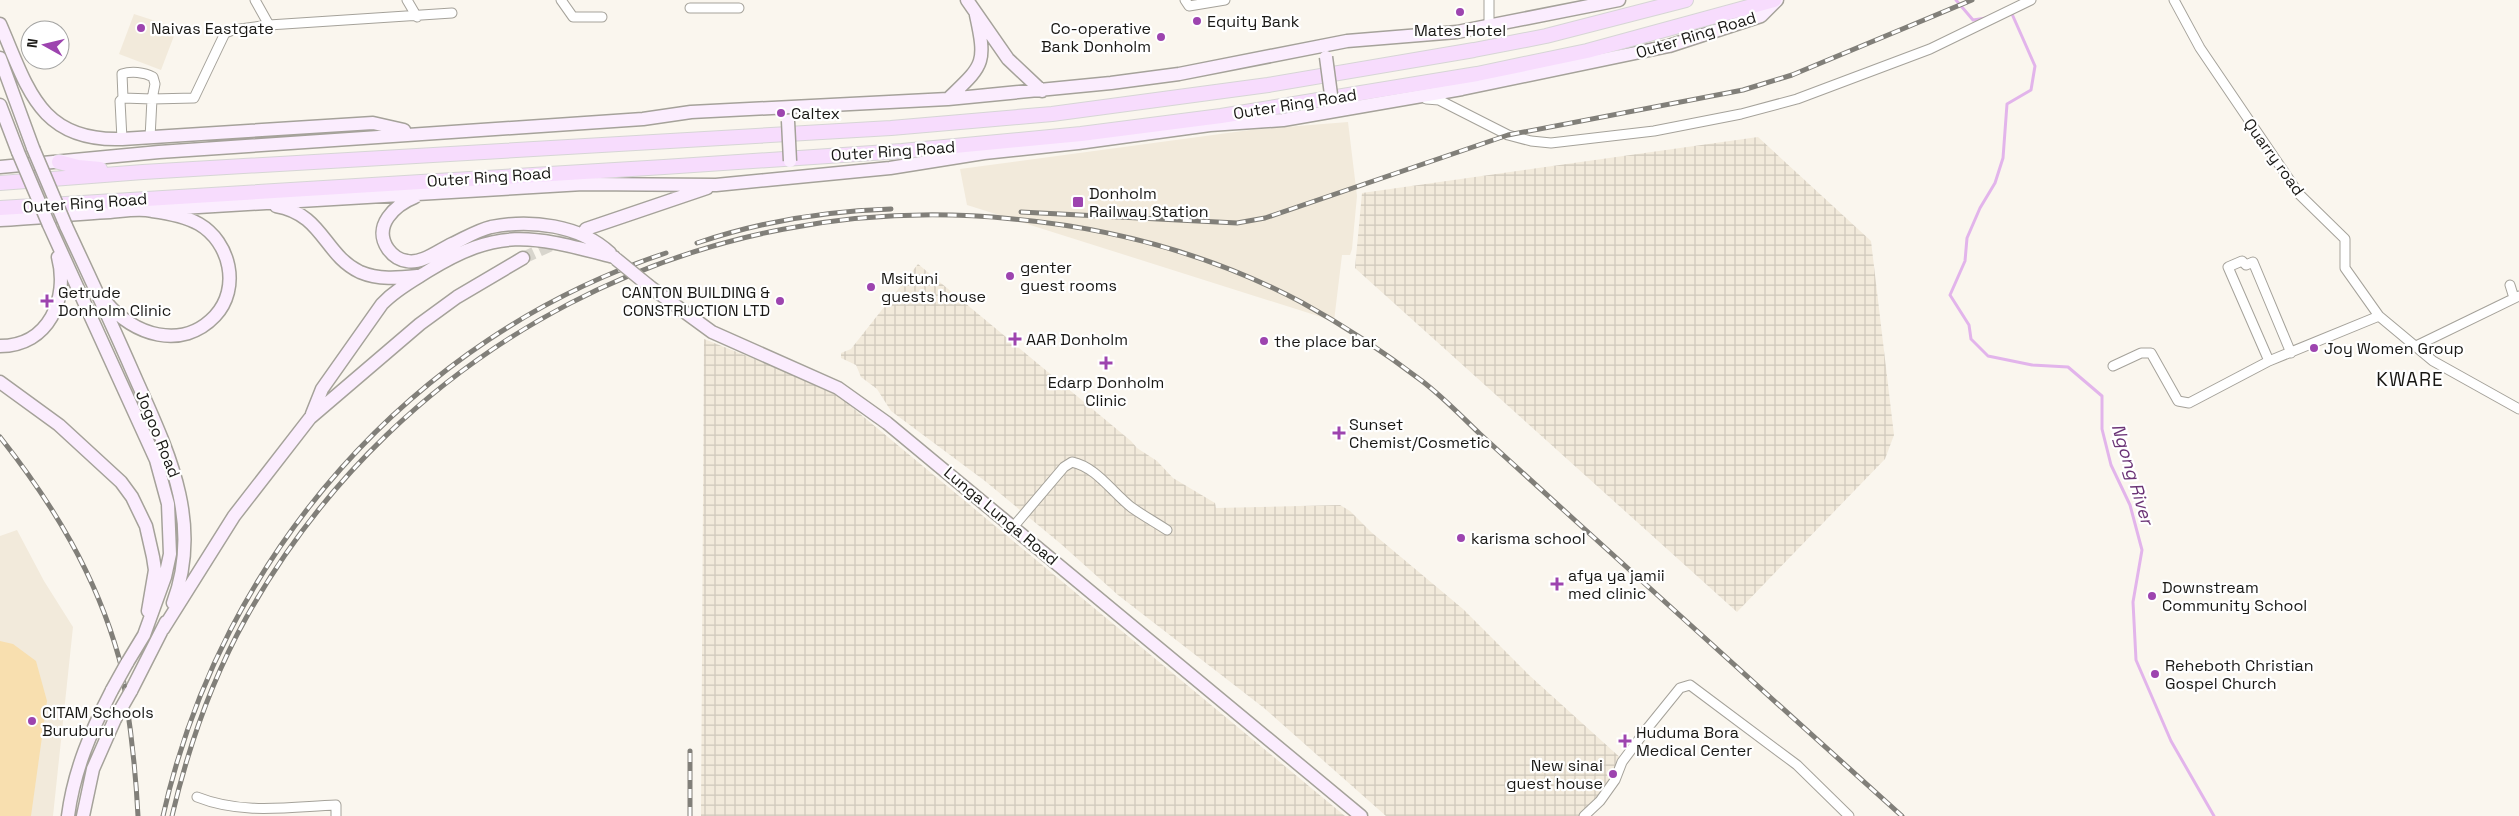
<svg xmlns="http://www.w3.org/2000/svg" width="2519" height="816" viewBox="0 0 2519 816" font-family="'Space Grotesk',sans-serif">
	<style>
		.built { fill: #f2eadb }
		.industrial { fill: url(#industrial-grid) }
		.garden { fill: #f8dfaf }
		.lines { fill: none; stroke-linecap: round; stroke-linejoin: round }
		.stream { stroke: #e2b4eb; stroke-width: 3 }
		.secondary-tunnel { stroke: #d8d5cd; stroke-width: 12; stroke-dasharray: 12 6; stroke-linecap: butt }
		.street-casing { stroke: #a5a29a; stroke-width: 11 }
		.secondary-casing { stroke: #a5a29a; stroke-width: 15 }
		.primary-casing { stroke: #d6d5d5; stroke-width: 16 }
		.street { stroke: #fff; stroke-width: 9 }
		.secondary { stroke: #fbedfe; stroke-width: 12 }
		.primary { stroke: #f7dcfd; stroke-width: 14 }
		.rail-casing { stroke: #817f79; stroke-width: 5 }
		.rail { stroke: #fff; stroke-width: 3; stroke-dasharray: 9; stroke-linecap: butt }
		.secondary-bridge-casing { stroke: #a5a29a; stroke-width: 15; stroke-linecap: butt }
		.secondary-bridge { stroke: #fbedfe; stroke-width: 12 }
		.poi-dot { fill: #9d44af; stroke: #fff; stroke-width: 2 }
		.labels { text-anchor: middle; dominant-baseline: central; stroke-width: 4.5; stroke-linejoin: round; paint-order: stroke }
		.poi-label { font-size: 16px; fill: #191815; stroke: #fff; text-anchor: start }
		.street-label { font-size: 16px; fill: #191815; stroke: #fff }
		.water-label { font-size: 18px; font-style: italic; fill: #6b3476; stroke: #fff }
		.quarter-label { font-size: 19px; letter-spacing: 1px; fill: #191815; stroke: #fff }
	</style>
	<defs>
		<pattern id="industrial-grid" width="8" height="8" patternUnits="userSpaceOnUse" patternTransform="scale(1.25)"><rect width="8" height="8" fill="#f2eadb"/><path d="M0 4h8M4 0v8" fill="none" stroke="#cfc8bb"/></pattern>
	</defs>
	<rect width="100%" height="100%" fill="#faf6ee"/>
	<path class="built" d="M134,14L177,28L161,70L119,54Z
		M1348,122L1357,196L1352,249L1350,255H1342L1334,321L967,205L960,169L1250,130Z
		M17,530L44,581L73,627L53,816H0V536Z"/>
	<path class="industrial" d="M1758,137L1871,241L1894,435L1885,459L1737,612L1355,268L1362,193Z
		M918,264L1131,441L1137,448L1157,461L1173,478L1215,503L1216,508L1340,505L1350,511L1371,532L1463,609L1530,676L1624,761L1600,795L1580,816H1386L1264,708L1118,595L1061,544L985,481L891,411L877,389L861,377L856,365L841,358V353L851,349Z
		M704,339L830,389L1345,816H701Z"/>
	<path class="garden" d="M0,641L13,644L36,661L47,701L31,816H0Z"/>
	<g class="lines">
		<path class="stream" d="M1956,0L1973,20L1986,18
			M2009,14H2012L2035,66L2031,90L2007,104L2003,158L1995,183L1980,208L1967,238L1965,261L1950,295L1969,325L1971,339L1988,356L2032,365L2068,367L2102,396V429L2111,465L2130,505L2142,550L2133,602L2136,660L2171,741L2214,816"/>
		<path class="secondary-tunnel" d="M523,258L584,230"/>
		<defs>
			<path id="street" d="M255,0L269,25L452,13
				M407,0L417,17
				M561,0L573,17H602
				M1185,0L1189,6L1225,0
				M1489,0V25
				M2174,0L2200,48L2299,194L2345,239V268L2379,316L2433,361L2519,409
				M690,8H739
				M1426,99L1439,100L1508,135L1531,141L1551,143L1654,131L1741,114L1797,99L1930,49L2031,0
				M150,138L152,99L194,98L225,33L233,30L269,25
				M122,139L120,101L123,98L152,99L155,84L153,77C144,72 131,71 122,74L123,98
				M2510,285L2514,298
				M2416,346L2519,296
				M2269,361L2379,316
				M2113,366L2141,353H2151L2178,401L2189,403L2269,361L2228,267L2242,261L2246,265L2253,262L2291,353
				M1014,526L1064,467L1072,462C1096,467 1112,492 1131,507C1142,515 1155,522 1167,530
				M197,797C242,815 289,807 336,805V816
				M1584,816L1600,801L1615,780L1622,762L1646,730L1680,688L1690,685L1797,765L1849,816"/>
			<path id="secondary" d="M967,0L1008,59L1042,91
				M0,24C28,88 39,142 122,139L373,123L404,130
				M0,58L33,148
				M948,99C983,65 987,65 976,15
				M0,105L18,152
				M0,167L159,152L643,119L691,112L948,99L1111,83L1179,74L1347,41L1457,32L1619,0
				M415,197C395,205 372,226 388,249C393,256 399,260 407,261C422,264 439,250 452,244C465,238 478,230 491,227C530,219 580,225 610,253
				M276,206C323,214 324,255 360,272C379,280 398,278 418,276
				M149,210L583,184L716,185L890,168L984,153L1078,143L1210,125L1283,120L1462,89L1669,46L1761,16L1777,0
				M0,220C37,218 73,214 110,212C123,211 139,208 152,211C167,213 185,216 199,224C230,242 241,288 215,316C182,351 133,335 106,302
				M49,225L156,460L168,504L170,554L165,577L144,635L127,663
				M66,226C88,273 110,320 131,368C164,444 205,518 173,603
				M586,229L707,188
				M649,286L712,332L838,388L887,423L1361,816
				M0,346C49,346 69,298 58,257
				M0,382L59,425L121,482L132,497L146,526L153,557L155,570L148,611
				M312,414L322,389L382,304C395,290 412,281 428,271C502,225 535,237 614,257
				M163,629L234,516L310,418L420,324L457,297L523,258
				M131,691L166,622
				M68,816C74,770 91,731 112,690
				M83,816L93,769L115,719"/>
			<path id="primary" d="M59,162L78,167L100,169
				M0,183L143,172L891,128L1052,114L1268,85L1474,50L1546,36L1686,0
				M0,208L664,167L902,151L1081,134L1221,116L1477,74L1587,51L1774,0"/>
		</defs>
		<use href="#street" class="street-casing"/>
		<use href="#secondary" class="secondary-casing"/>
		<use href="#primary" class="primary-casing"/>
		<use href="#street" class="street"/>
		<use href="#secondary" class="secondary"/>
		<use href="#primary" class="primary"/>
		<defs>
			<path id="rail" d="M1021,212L1237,223L1265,218L1508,135L1743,90L1792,75L1972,0
				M697,243C759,222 825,211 891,209
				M0,437C53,504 96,575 119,658C123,671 124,686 126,699C132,738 136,777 138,816
				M163,816C221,556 412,337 666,253
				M172,816C188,748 212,679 246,618C399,343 701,187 1013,219C1112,228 1212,255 1301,302C1343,325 1384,352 1422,381C1443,397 1461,416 1480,434C1513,464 1546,494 1579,524C1687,622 1794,719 1902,816
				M690,816V751"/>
		</defs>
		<use href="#rail" class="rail-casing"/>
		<use href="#rail" class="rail"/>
		<defs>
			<path id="secondary-bridge" d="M1326,57L1332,102
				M788,121L790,161
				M33,148L66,226
				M18,152L49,225
				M616,259L649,286
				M112,690L127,663
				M115,719L131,691"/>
		</defs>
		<use href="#secondary-bridge" class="secondary-bridge-casing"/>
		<use href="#secondary-bridge" class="secondary-bridge"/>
	</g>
	<g class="poi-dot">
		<circle cx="1460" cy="12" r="5"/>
		<circle cx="1197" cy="21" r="5"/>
		<circle cx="141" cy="28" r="5"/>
		<circle cx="1161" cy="37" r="5"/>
		<circle cx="781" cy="113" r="5"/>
		<rect x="1072" y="196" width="12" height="12" rx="2.5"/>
		<circle cx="1010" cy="276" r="5"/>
		<circle cx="871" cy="287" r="5"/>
		<path d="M44.5 293.5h5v5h5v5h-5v5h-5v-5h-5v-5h5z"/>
		<circle cx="780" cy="301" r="5"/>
		<path d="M1012.5 331.5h5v5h5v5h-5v5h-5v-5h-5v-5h5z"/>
		<circle cx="1264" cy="341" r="5"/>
		<circle cx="2314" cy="348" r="5"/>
		<path d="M1103.5 355.5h5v5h5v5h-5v5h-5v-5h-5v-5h5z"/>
		<path d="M1336.5 425.5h5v5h5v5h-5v5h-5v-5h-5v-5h5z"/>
		<circle cx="1461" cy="538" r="5"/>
		<path d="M1554.5 576.5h5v5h5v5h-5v5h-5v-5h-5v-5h5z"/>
		<circle cx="2152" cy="596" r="5"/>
		<circle cx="2155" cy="674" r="5"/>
		<circle cx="32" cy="721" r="5"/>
		<path d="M1622.5 733.5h5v5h5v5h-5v5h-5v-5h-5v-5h5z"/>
		<circle cx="1613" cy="774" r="5"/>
	</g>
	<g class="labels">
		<g class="poi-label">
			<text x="1207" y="21">Equity Bank</text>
			<text x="151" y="28">Naivas Eastgate</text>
			<text x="1151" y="28" text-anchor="end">Co-operative<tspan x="1151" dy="18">Bank Donholm</tspan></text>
			<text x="1460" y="30" text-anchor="middle">Mates Hotel</text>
			<text x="791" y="113">Caltex</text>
			<text x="1089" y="193">Donholm<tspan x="1089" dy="18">Railway Station</tspan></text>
			<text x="1020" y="267">genter<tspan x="1020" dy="18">guest rooms</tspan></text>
			<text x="881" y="278">Msituni<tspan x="881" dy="18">guests house</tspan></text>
			<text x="58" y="292">Getrude<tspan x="58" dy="18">Donholm Clinic</tspan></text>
			<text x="770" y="292" text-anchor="end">CANTON BUILDING &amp;<tspan x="770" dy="18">CONSTRUCTION LTD</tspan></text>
			<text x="1026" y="339">AAR Donholm</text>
			<text x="1274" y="341">the place bar</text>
			<text x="2324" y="348">Joy Women Group</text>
			<text x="1106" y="382" text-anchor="middle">Edarp Donholm<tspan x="1106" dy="18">Clinic</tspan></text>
			<text x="1349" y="424">Sunset<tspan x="1349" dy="18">Chemist/Cosmetic</tspan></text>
			<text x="1471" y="538">karisma school</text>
			<text x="1568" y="575">afya ya jamii<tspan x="1568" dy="18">med clinic</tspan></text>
			<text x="2162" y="587">Downstream<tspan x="2162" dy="18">Community School</tspan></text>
			<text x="2165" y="665">Reheboth Christian<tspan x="2165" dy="18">Gospel Church</tspan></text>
			<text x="42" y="712">CITAM Schools<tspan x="42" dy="18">Buruburu</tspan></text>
			<text x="1636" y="732">Huduma Bora<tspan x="1636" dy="18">Medical Center</tspan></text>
			<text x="1603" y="765" text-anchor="end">New sinai<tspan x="1603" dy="18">guest house</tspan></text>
		</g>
		<g class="street-label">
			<text transform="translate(1696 35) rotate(-17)">Outer Ring Road</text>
			<text transform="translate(1295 104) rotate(-9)">Outer Ring Road</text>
			<text transform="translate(893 151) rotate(-4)">Outer Ring Road</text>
			<text transform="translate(2274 157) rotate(54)">Quarry road</text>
			<text transform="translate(489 177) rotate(-4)">Outer Ring Road</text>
			<text transform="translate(85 203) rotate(-4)">Outer Ring Road</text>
			<text transform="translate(158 434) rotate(68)">Jogoo Road</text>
			<text transform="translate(1001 516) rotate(40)">Lunga Lunga Road</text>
		</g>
		<g class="water-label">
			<text transform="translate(2133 474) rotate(73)">Ngong River</text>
		</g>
		<g class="quarter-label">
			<text x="2410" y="379">KWARE</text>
		</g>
	</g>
	<g transform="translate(45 45) rotate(278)"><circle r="24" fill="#ffffff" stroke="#a3a3a1"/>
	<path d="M0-4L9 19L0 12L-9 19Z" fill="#9d44af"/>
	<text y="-8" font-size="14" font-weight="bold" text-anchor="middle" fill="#191815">N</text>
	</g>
</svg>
